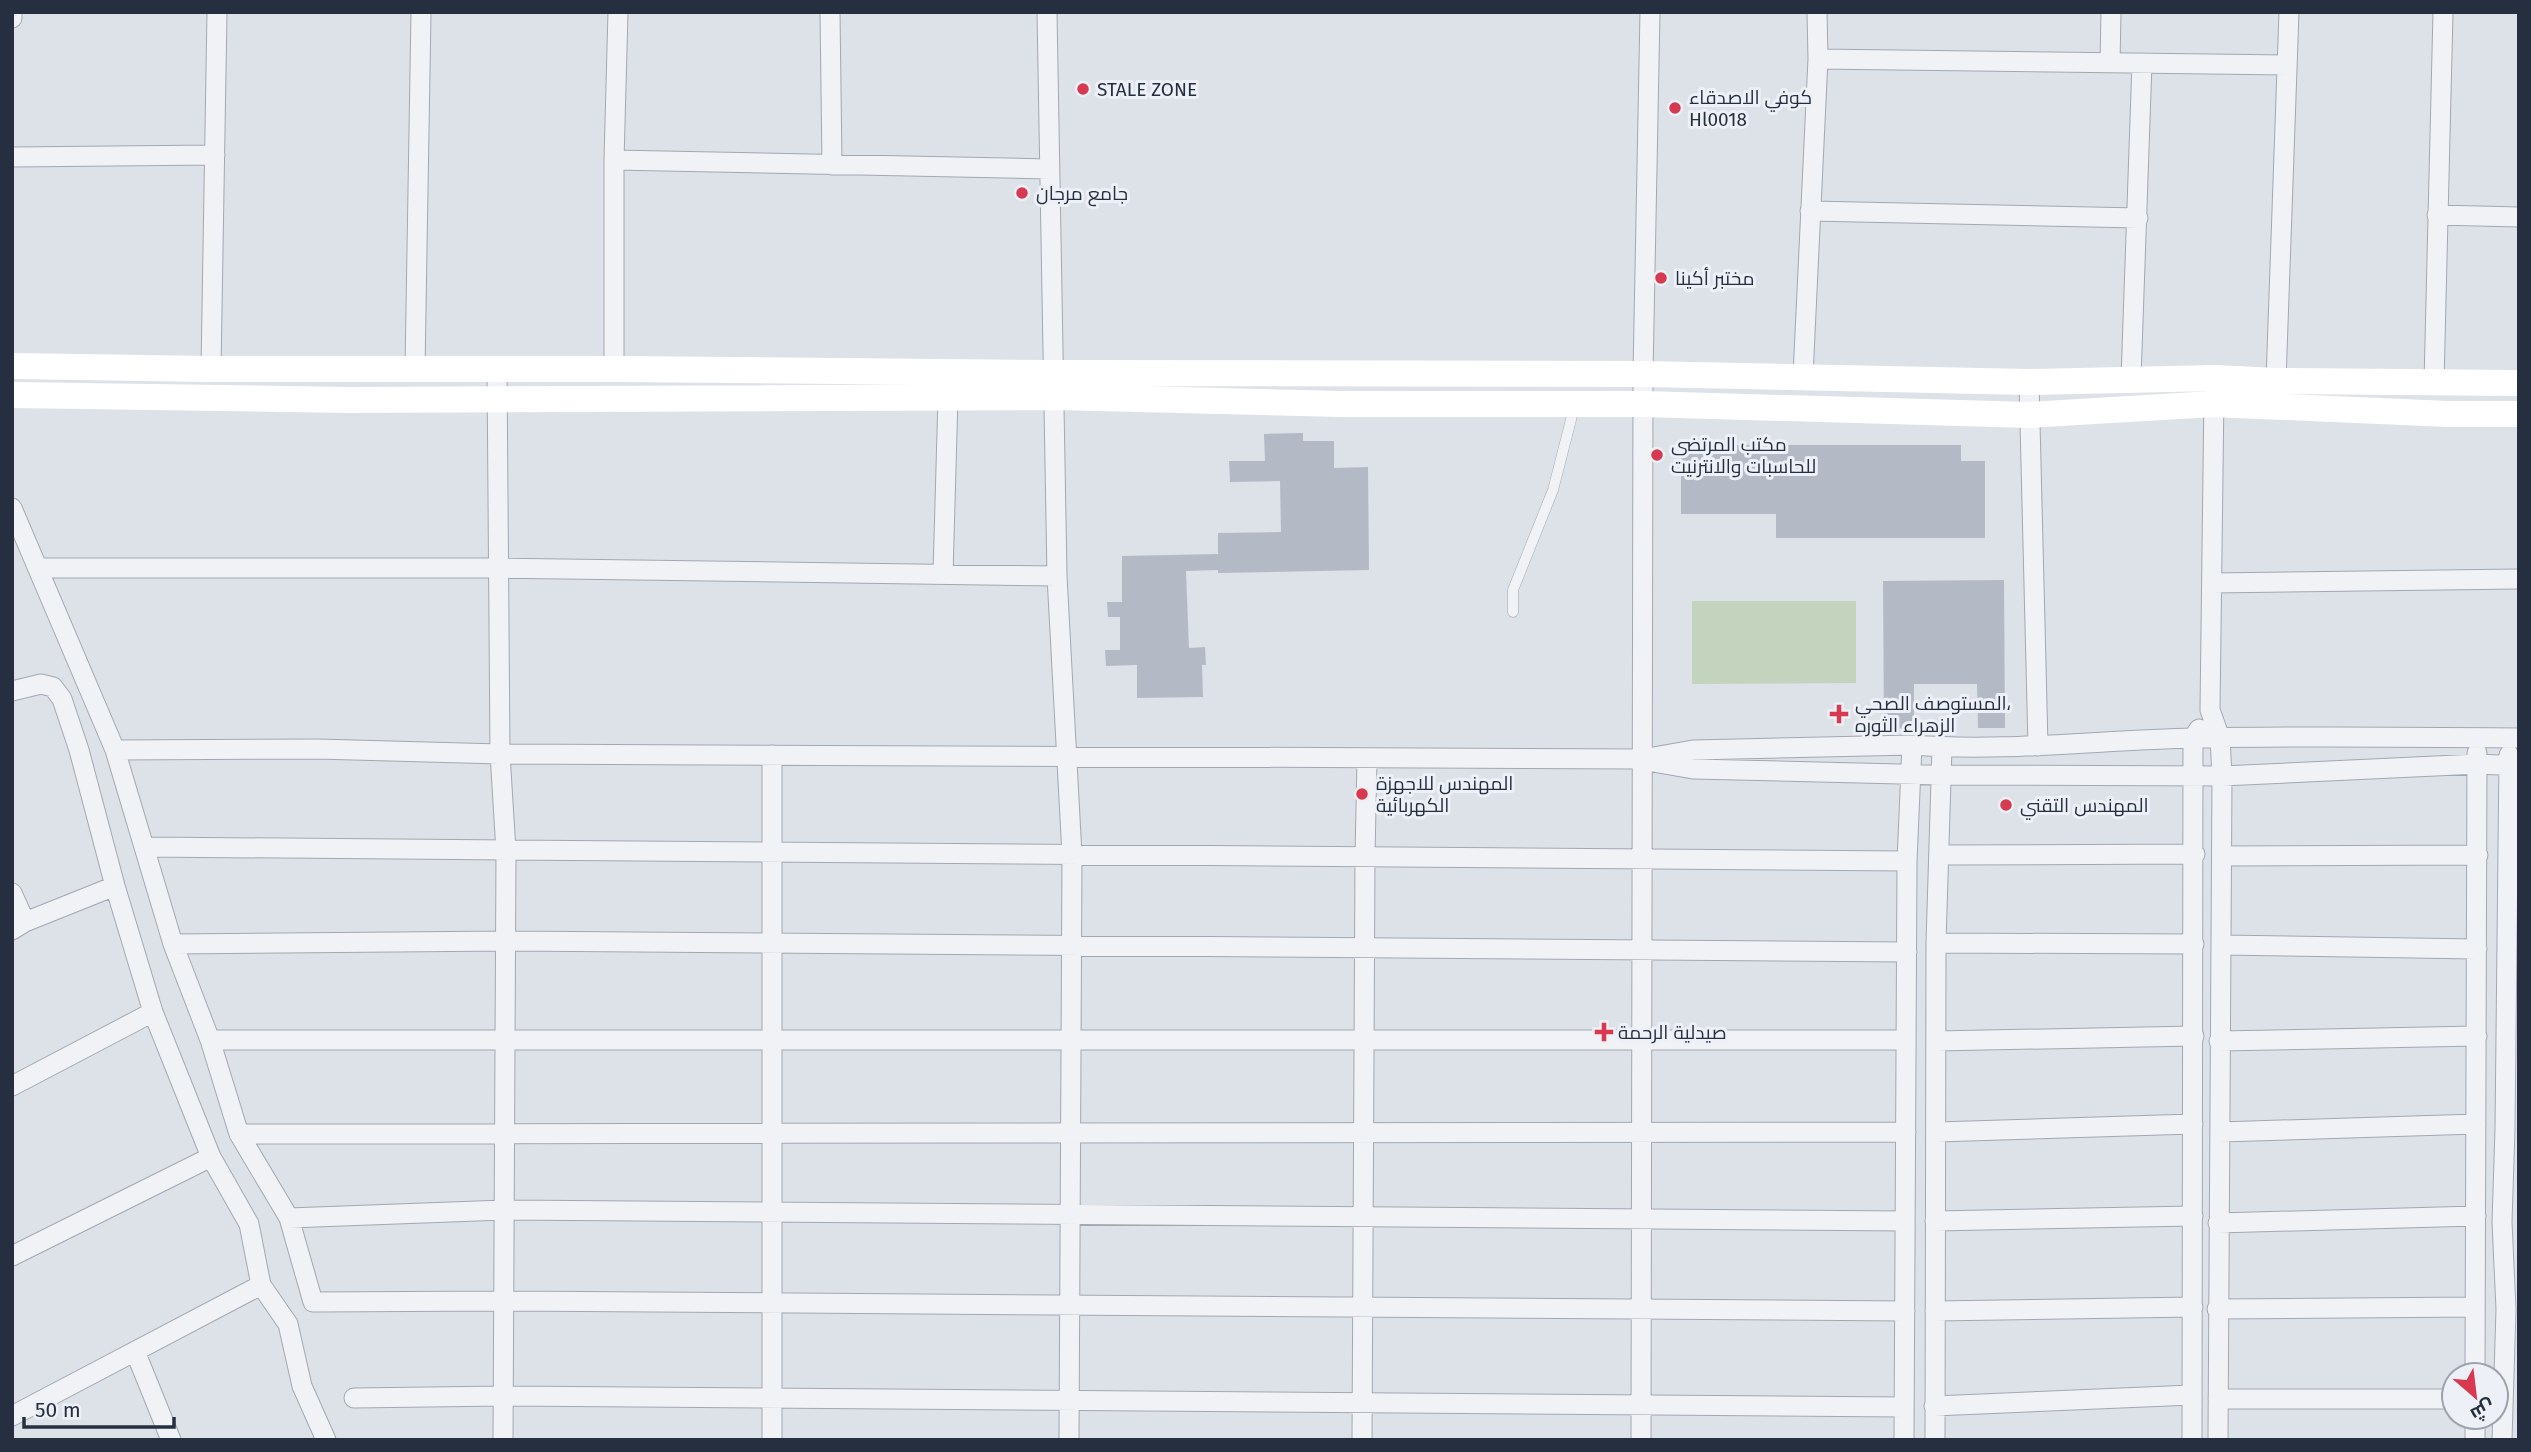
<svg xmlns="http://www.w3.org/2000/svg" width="2531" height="1452" viewBox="0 0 2531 1452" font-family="'Fira Sans',Cairo,sans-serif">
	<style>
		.green { fill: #c3d3be }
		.building { fill: #b4bac5 }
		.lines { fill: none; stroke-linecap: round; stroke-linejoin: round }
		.lane-casing { stroke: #a2a8b2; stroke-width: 11 }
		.street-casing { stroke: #a2a8b2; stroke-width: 21 }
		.lane { stroke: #f0f2f6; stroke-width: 10 }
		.street { stroke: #f0f2f6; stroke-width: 19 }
		.secondary { stroke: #fff; stroke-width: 26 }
		.poi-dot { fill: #d63950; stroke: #edf0f6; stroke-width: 2.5 }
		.labels { text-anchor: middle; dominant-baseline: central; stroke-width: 6; stroke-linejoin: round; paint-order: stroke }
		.poi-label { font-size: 19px; fill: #262f40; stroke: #edf0f6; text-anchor: start }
	</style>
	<rect width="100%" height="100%" fill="#dde1e8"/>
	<path class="green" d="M1692,601H1856V683L1692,684Z"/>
	<path class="building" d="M1303,433V441H1334V468L1368,467L1369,570L1218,573V570L1186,571L1189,648L1205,647L1206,665H1202L1203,697L1137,698V665L1106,666L1105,650H1120V617H1108L1107,602H1122V556L1218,554V533L1281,532L1280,481L1230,482L1229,461H1265L1264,434Z
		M1681,445H1961V461H1985V538H1776V514H1681Z
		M2004,580L2005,728H1978L1977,684H1914V728L1884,729L1883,581Z"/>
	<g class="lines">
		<defs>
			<path id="lane" d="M1513,612V590L1553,490L1575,404"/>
			<path id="street" d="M830,12L832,165
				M1047,12L1057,576L1072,855L1069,1440
				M12,18V12
				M1818,59L2287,65
				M2110,63L2111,12
				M12,157L215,155
				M614,160L1049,169
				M1810,211L2138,218
				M2437,215L2519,217
				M211,369L217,12
				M415,369L421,12
				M497,369L500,754L506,851L503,1440
				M614,369V160L618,12
				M1803,376L1818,59L1817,12
				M2131,379L2142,63
				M2276,381L2289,12
				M2029,382L2038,746
				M2434,383L2443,12
				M2214,393L2210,710L2220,738L2222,776L2218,1440
				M12,508L115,750L173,944L210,1040L239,1134L289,1218L313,1302L503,1301L1905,1311
				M39,568H497L1057,576
				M943,574L948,397
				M2212,583L2519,579
				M12,691L41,684L53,687L62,699L79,750L115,886L153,1012L211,1157L249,1224L261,1285L288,1324L302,1386L326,1440
				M115,750L317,749L500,754L1642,759L1693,750L1912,745C2006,752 2100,740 2194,738C2302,736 2411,737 2519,738
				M772,755V1440
				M1653,762L1693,769L1941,775L2222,776L2478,764L2519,766
				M145,847L1907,861
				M1939,855L2195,854
				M2222,856L2478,855
				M12,893L25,922
				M12,930L25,922L115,886
				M1936,943L2194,944
				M173,944L506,941L1907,952
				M2221,945L2477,949
				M210,1040H1905
				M1936,1041L2194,1036
				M2219,1041L2477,1036
				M12,1086L153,1012
				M1937,1132L2193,1124
				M2220,1132L2476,1124
				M239,1134L1906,1132
				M289,1218L504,1210L1905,1221
				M1935,1221L2193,1216
				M2218,1223L2476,1216
				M12,1256L211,1157
				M2217,1309L2475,1307
				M1935,1311L2193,1307
				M135,1351L171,1440
				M2475,1375L2477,753
				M354,1398L503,1396L1904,1407
				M2218,1399H2454
				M1934,1406L2192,1395
				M12,1416L261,1285
				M1362,1440L1365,857L1367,759
				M1641,1440L1643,374L1650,12
				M1904,1440L1907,861L1912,745
				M1935,1440L1936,943L1942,747
				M2192,1440L2193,738L2199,729
				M2475,1440V1417
				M2502,1440L2506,1309L2502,1222L2505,1129L2509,755"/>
		</defs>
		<use href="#lane" class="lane-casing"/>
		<use href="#street" class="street-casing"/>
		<use href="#lane" class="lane"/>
		<use href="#street" class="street"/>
		<path class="secondary" d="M12,366L211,369H614L1053,373L1643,374L2029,382L2215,378L2276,381L2519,383
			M12,395L349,400L1054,397L1340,404H1643L2029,415L2213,404L2449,414H2519"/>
	</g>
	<g class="poi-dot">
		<circle cx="1083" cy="89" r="7"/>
		<circle cx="1675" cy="108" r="7"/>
		<circle cx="1022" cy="193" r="7"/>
		<circle cx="1661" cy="278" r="7"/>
		<circle cx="1657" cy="455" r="7"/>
		<path d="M1835.5 703.5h7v7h7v7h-7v7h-7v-7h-7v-7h7z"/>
		<circle cx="1362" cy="794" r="7"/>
		<circle cx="2006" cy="805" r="7"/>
		<path d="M1600.5 1021.5h7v7h7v7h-7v7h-7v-7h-7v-7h7z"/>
	</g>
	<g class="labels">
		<g class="poi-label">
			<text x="1097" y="89">STALE ZONE</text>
			<text x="1689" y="97">كوفي الاصدقاء<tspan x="1689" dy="22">Hl0018</tspan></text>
			<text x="1036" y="193">جامع مرجان</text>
			<text x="1675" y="278">مختبر أكينا</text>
			<text x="1671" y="444">مكتب المرتضى<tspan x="1671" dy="22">للحاسبات والانترنيت</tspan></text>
			<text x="1855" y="703">المستوصف الصحي،<tspan x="1855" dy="22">الزهراء الثوره</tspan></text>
			<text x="1376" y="783">المهندس للاجهزة<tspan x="1376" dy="22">الكهربائية</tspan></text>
			<text x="2020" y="805">المهندس التقني</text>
			<text x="1618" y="1032">صيدلية الرحمة</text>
		</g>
	</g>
	<rect width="2531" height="1452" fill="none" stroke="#262f40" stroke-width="28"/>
	<g transform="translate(2475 1396) rotate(152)"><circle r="33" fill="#edf0f6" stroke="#9da3ad" stroke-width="2"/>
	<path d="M0-5L12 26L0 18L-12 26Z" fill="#d63950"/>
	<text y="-10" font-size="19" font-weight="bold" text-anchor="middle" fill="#262f40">ش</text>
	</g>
	<path d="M24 1417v10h150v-10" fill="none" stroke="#262f40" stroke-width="3.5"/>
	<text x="35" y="1417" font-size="21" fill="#262f40" stroke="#edf0f6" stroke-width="5" paint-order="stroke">50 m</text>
</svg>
